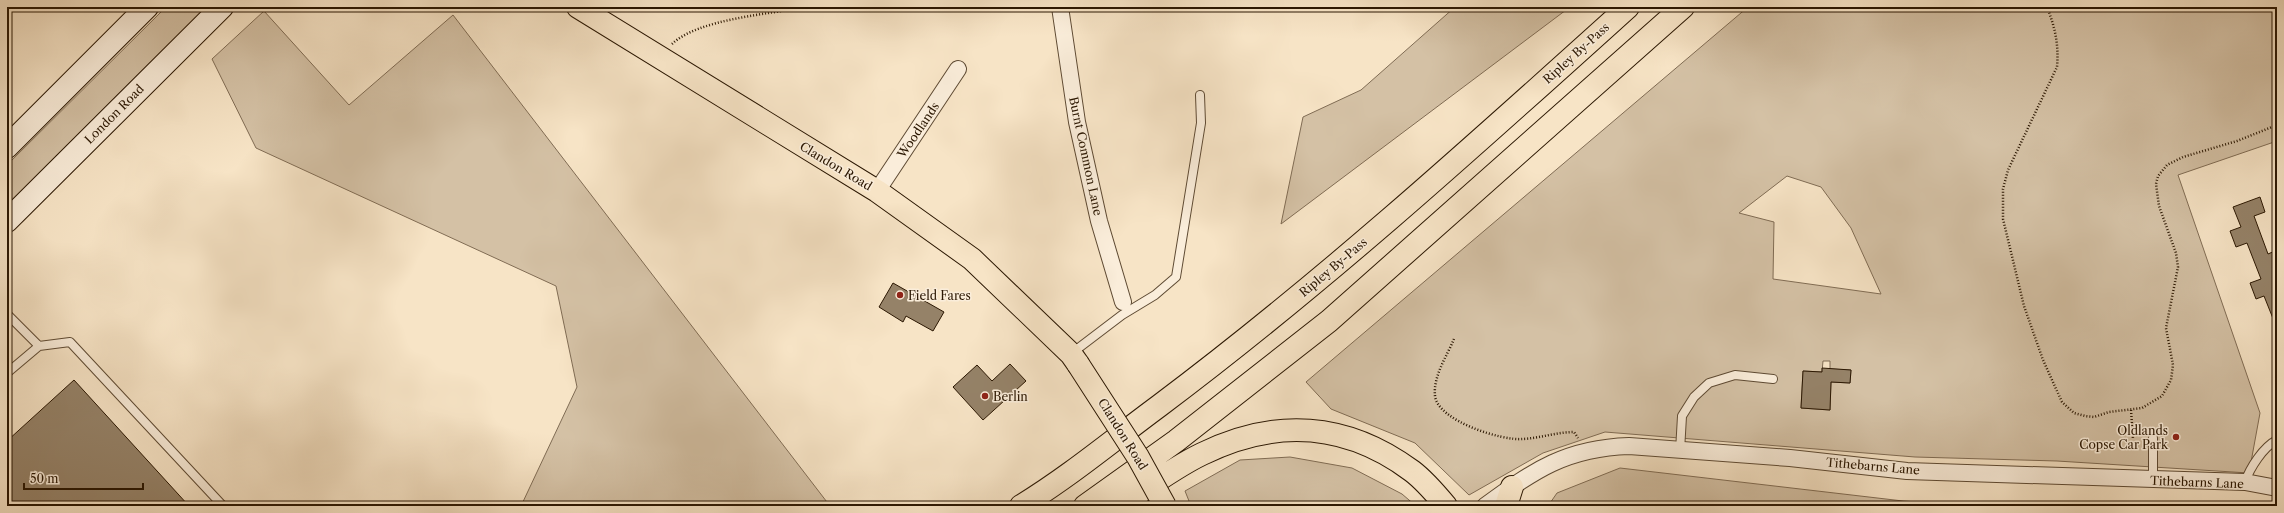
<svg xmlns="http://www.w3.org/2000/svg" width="2284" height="513" viewBox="0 0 2284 513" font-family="'Libre Caslon Text',serif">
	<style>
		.green { fill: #d4c1a5; stroke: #806c54; fill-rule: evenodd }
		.building { fill: #958268; stroke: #2b1702 }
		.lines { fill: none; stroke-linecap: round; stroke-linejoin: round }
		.service-casing { stroke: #5e4a33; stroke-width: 10 }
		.minor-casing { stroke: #5e4a33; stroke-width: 18 }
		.secondary-casing { stroke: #2b1702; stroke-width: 24 }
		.primary-casing { stroke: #2b1702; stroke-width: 24 }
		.trunk-casing { stroke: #2b1702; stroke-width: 24 }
		.path { stroke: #2b1702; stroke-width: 2.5; stroke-dasharray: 1 2; stroke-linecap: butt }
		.service { stroke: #faedda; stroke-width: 8 }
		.minor { stroke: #faedda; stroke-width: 16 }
		.secondary { stroke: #faedda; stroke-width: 22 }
		.primary { stroke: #f7e4c6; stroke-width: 22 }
		.trunk { stroke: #f7e4c6; stroke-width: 22 }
		.primary-bridge-casing { stroke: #2b1702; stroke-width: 24; stroke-linecap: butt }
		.primary-bridge { stroke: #f7e4c6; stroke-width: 22 }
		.poi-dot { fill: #8f2418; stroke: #faedda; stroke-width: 1.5 }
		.labels { text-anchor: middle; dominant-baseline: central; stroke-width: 3; stroke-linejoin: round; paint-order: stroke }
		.street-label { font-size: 12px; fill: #2b1702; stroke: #faedda }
		.poi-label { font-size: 12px; fill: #2b1702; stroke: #faedda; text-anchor: start }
	</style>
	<rect width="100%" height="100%" fill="#f7e4c6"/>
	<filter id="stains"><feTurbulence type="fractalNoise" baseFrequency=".005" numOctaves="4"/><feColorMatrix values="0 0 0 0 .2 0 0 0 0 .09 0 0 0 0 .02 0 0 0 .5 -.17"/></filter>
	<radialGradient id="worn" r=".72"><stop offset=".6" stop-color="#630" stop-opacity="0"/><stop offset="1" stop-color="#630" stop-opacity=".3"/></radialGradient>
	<path class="green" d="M166,7H209L7,206V165Z
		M1455,7H1570L1281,224L1303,117L1361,90Z
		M1748,7H2277V141L2178,175L2260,413L2249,473L2057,461L1915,457L1605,432L1543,453L1469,495L1415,443L1331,409L1306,382ZM1787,176L1821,187L1851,228L1881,294L1773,279L1774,222L1739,213ZM1823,361H1830V369L1851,370L1850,383L1831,382L1830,410L1801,408L1803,371L1822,372Z
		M264,11L349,105L453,15L830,506H521L577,387L556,286L256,148L212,59Z
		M1290,457L1352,468L1402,494L1416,506H1191L1185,491L1240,460Z
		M1620,468L1903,501L1981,506H1548L1557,493Z"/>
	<path class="building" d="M2260,197L2265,212L2254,216L2268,254L2277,250L2276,326L2264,296L2256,299L2250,283L2261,279L2247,243L2236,247L2230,231L2241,227L2233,207Z
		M893,283L944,312L933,331L906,316L903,322L879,307Z
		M1010,364L1026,381L983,420L953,387L977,365L992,381Z
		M1822,368L1851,370L1850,383L1831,382L1830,410L1801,408L1803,371L1822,372Z
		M74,380L189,506H7V441Z"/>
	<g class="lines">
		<defs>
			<path id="service" d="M7,314L39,346
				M1072,353L1122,315L1155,295L1176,277L1201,123L1200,95
				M7,373L39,346L70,342L223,506
				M2153,438V480
				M1680,451L1682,416L1694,397L1709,383L1735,375L1773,379
				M2245,482C2250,468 2263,447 2277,440"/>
			<path id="minor" d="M1060,7L1077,122L1099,221L1123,302
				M877,191L958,69
				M1485,506C1534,470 1567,448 1629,446L1790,458L1907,471L2245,482L2277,488"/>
			<path id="secondary" d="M7,147L147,7
				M7,221L222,7"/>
			<path id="primary" d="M578,7L877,191L972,259L1071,354L1078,364
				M1506,506L1512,487"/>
			<path id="trunk" d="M1021,506C1070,476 1113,440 1159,406C1323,283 1475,145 1628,7
				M1085,506L1176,441L1329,321L1683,7
				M1120,506C1147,488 1173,468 1202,454C1275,418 1346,422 1412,471C1424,480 1436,494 1446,506"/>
		</defs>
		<use href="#service" class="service-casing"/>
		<use href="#minor" class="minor-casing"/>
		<use href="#secondary" class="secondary-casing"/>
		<use href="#primary" class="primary-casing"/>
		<use href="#trunk" class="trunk-casing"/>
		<path class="path" d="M2047,7C2055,27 2059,45 2057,67L2008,170L2003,189V219L2024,306L2043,360L2062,402L2074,413L2085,416L2094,417L2109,412L2142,408L2162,396L2171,380L2173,365L2166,328L2178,267L2176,253L2159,206L2156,184L2158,176L2167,165L2183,157L2237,141L2277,125
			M672,44C698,19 770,14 806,7
			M1454,339C1447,356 1433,376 1435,396C1438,421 1502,441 1523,439C1541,438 1557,432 1574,432L1578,438
			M2131,410L2133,439"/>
		<use href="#service" class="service"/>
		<use href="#minor" class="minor"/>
		<use href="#secondary" class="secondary"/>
		<use href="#primary" class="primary"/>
		<use href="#trunk" class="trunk"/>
		<defs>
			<path id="primary-bridge" d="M1078,364L1138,457L1165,506"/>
		</defs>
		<use href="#primary-bridge" class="primary-bridge-casing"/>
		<use href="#primary-bridge" class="primary-bridge"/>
	</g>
	<g class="poi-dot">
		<circle cx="900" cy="295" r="4"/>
		<circle cx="985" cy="396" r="4"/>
		<circle cx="2176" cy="437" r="4"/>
	</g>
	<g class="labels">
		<g class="street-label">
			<text transform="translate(1576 53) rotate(-42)">Ripley By-Pass</text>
			<text transform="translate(114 114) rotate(-45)">London Road</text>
			<text transform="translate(918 130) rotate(-56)">Woodlands</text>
			<text transform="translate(1086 156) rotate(78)">Burnt Common Lane</text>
			<text transform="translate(836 166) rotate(31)">Clandon Road</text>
			<text transform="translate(1333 267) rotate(-40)">Ripley By-Pass</text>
			<text transform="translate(1123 434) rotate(58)">Clandon Road</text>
			<text transform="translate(1873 466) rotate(5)">Tithebarns Lane</text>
			<text transform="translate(2197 482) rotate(2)">Tithebarns Lane</text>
		</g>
		<g class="poi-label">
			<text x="908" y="295">Field Fares</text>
			<text x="993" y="396">Berlin</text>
			<text x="2168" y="430" text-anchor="end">Oldlands<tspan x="2168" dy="14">Copse Car Park</tspan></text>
		</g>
	</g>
	<rect width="2284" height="513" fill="none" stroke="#f7e4c6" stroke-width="24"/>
	<rect x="8" y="8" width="2268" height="497" fill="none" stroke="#2b1702" stroke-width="2"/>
	<rect x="12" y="12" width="2260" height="489" fill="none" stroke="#2b1702"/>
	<path d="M24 483v6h119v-6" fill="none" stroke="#2b1702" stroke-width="2"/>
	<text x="30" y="483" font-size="12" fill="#2b1702" stroke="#faedda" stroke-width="3" paint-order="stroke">50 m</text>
	<rect width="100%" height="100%" filter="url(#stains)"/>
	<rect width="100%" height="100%" fill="url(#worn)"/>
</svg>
